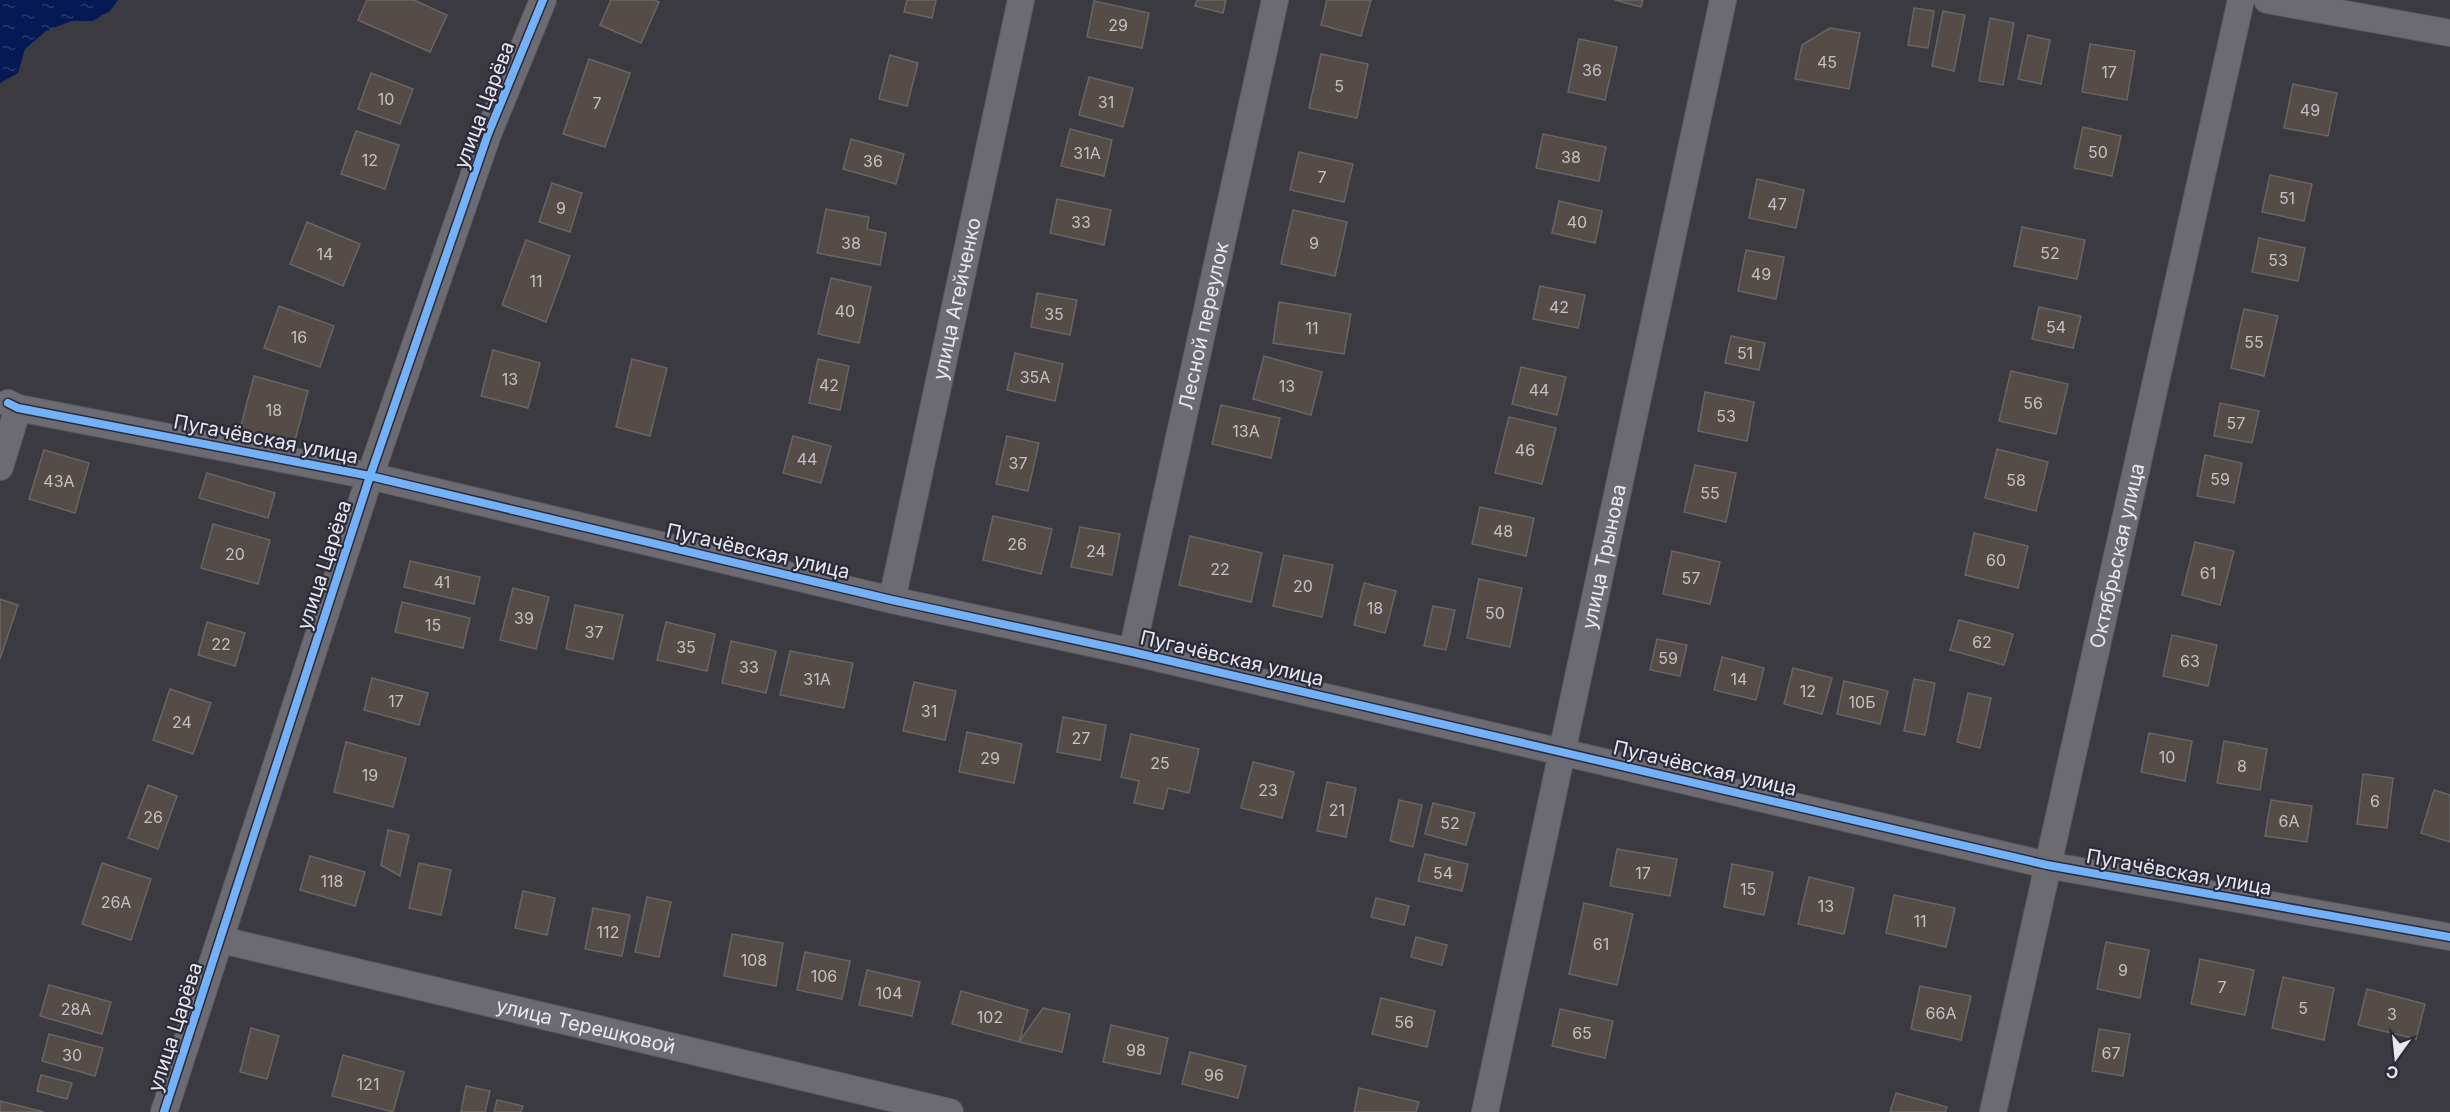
<svg xmlns="http://www.w3.org/2000/svg" width="2450" height="1112" viewBox="0 0 2450 1112" font-family="Inter,sans-serif">
	<style>
		.water { fill: url(#water-ripples) }
		.building { fill: #564c47; stroke: #686565; stroke-width: 1.5 }
		.lines { fill: none; stroke-linecap: round; stroke-linejoin: round }
		.minor-casing { stroke: #5a5960; stroke-width: 28 }
		.minor { stroke: #6c6b71; stroke-width: 26 }
		.cycleway-casing { stroke: #2c2b39; stroke-width: 11 }
		.cycleway { stroke: #73b2f8; stroke-width: 8 }
		.labels { text-anchor: middle; dominant-baseline: central; stroke-width: 4.5; stroke-linejoin: round; paint-order: stroke }
		.number-label { font-size: 16px; fill: #c3c0c6 }
		.street-label { font-size: 20px; fill: #e7e7f0; stroke: #2c2b39 }
	</style>
	<defs>
		<pattern id="water-ripples" width="26" height="14" patternUnits="userSpaceOnUse" patternTransform="scale(1.5)"><rect width="26" height="14" fill="#051a54"/><path d="M2 4q2-2 4 0t4 0M15 11q2-2 4 0t4 0" fill="none" stroke="#293b6d"/></pattern>
	</defs>
	<rect width="100%" height="100%" fill="#3a3a40"/>
	<path class="water" d="M0,0H118L110,11L93,21H71L46,31L25,49L18,73L0,83Z"/>
	<path class="building" d="M367,0H414L447,15L430,52L358,20Z
		M611,0H654L659,2L641,43L600,25Z
		M907,0H936L932,18L904,12Z
		M1197,0H1226L1223,13L1195,6Z
		M1327,0H1371L1361,36L1321,25Z
		M1615,0H1643L1641,7Z
		M1094,1L1149,13L1142,48L1087,37Z
		M1914,8L1934,11L1928,48L1908,45Z
		M1943,11L1965,15L1954,71L1932,66Z
		M1990,18L2014,23L2003,85L1979,81Z
		M1830,28L1860,33L1849,89L1795,79L1802,45Z
		M2028,35L2050,40L2041,84L2018,79Z
		M1579,39L1617,47L1605,100L1568,92Z
		M2090,44L2135,51L2127,100L2082,92Z
		M1321,54L1368,64L1357,118L1309,108Z
		M890,55L918,63L907,106L879,99Z
		M589,59L630,73L605,147L563,134Z
		M371,73L413,89L400,124L358,109Z
		M1089,77L1133,88L1123,127L1079,115Z
		M2293,84L2337,93L2328,136L2284,128Z
		M2083,127L2121,136L2112,176L2074,168Z
		M1070,129L1112,140L1104,176L1061,166Z
		M356,131L399,145L385,189L341,174Z
		M1543,134L1606,147L1599,181L1536,168Z
		M851,139L904,154L896,184L843,169Z
		M1299,152L1353,164L1344,202L1290,190Z
		M2270,175L2312,184L2304,221L2262,212Z
		M1757,179L1804,190L1796,228L1749,218Z
		M552,183L582,193L570,232L539,222Z
		M1057,199L1111,210L1104,245L1050,233Z
		M1559,201L1602,211L1595,243L1552,233Z
		M826,209L869,217L867,229L886,233L880,265L817,253Z
		M1293,210L1347,222L1335,276L1281,264Z
		M307,222L360,244L343,286L290,264Z
		M2022,227L2085,240L2077,279L2014,266Z
		M2259,238L2305,248L2298,281L2252,272Z
		M526,240L570,256L546,322L502,305Z
		M1746,250L1784,257L1776,299L1738,291Z
		M831,278L871,287L859,343L818,334Z
		M1540,286L1585,295L1578,328L1533,319Z
		M1037,293L1077,300L1070,335L1031,327Z
		M1279,302L1351,314L1344,354L1273,343Z
		M279,306L334,326L320,367L264,348Z
		M2039,307L2081,316L2073,348L2032,339Z
		M2244,309L2278,316L2264,376L2231,368Z
		M1731,336L1765,343L1759,370L1725,363Z
		M493,350L540,363L528,408L481,396Z
		M1015,353L1063,364L1055,401L1007,390Z
		M1264,356L1322,372L1311,415L1253,399Z
		M632,359L667,368L650,436L616,427Z
		M818,359L849,366L840,410L809,403Z
		M1521,367L1566,377L1557,415L1512,404Z
		M2011,371L2068,384L2056,434L1999,421Z
		M254,376L308,391L294,444L240,429Z
		M1705,392L1754,402L1747,441L1698,431Z
		M2220,403L2259,411L2252,443L2214,436Z
		M1221,405L1280,418L1271,458L1212,444Z
		M1509,417L1556,428L1542,484L1495,473Z
		M793,436L831,446L821,483L783,473Z
		M1007,436L1039,443L1028,491L996,484Z
		M1997,449L2048,462L2036,511L1985,498Z
		M44,450L89,463L75,513L29,499Z
		M2205,455L2242,463L2234,503L2197,496Z
		M1695,465L1736,473L1726,522L1684,512Z
		M207,473L275,493L268,518L199,498Z
		M1480,507L1534,518L1526,556L1472,544Z
		M993,516L1052,529L1041,574L983,560Z
		M213,524L270,540L258,584L201,568Z
		M1080,527L1120,534L1112,575L1071,567Z
		M1974,533L2028,546L2018,588L1965,575Z
		M1190,536L1262,553L1251,602L1179,585Z
		M2195,542L2234,551L2220,605L2182,595Z
		M1672,551L1720,562L1710,604L1663,594Z
		M1284,555L1333,565L1322,617L1273,606Z
		M410,561L480,577L474,604L404,587Z
		M1479,579L1522,588L1510,647L1467,638Z
		M1364,583L1396,591L1385,633L1354,625Z
		M513,588L549,597L536,649L500,640Z
		M0,599L18,605L0,659Z
		M402,602L470,618L463,648L395,632Z
		M575,605L623,615L613,659L566,649Z
		M1433,606L1455,610L1446,650L1424,646Z
		M1959,620L2013,634L2004,665L1950,650Z
		M207,622L245,633L235,666L198,655Z
		M666,622L715,634L707,671L657,660Z
		M2172,635L2217,645L2208,686L2163,676Z
		M1657,639L1687,645L1680,676L1650,670Z
		M731,641L776,651L766,693L722,683Z
		M790,651L853,663L844,708L780,695Z
		M1722,657L1764,668L1756,700L1714,690Z
		M1793,668L1832,678L1822,714L1784,704Z
		M372,678L428,693L419,725L364,710Z
		M1914,679L1935,683L1925,735L1904,731Z
		M1844,681L1888,691L1880,724L1837,714Z
		M914,682L956,691L945,740L903,731Z
		M170,689L211,703L193,754L153,740Z
		M1968,693L1991,698L1980,748L1957,742Z
		M1063,717L1106,725L1100,760L1057,752Z
		M967,732L1022,744L1014,783L959,772Z
		M2149,733L2192,741L2185,781L2141,772Z
		M1131,734L1199,749L1189,793L1168,788L1163,809L1134,803L1139,781L1121,777Z
		M2224,741L2267,749L2260,790L2217,783Z
		M346,742L406,758L393,807L334,792Z
		M1253,762L1294,772L1282,818L1241,808Z
		M2363,774L2393,778L2387,828L2357,824Z
		M1327,782L1356,788L1346,837L1317,831Z
		M148,785L177,796L158,849L128,838Z
		M2434,790L2450,795V842L2421,833Z
		M1399,800L1422,805L1413,847L1390,841Z
		M2271,800L2312,806L2307,842L2265,836Z
		M1433,803L1475,813L1466,845L1425,834Z
		M388,830L409,835L400,876L381,865Z
		M1617,849L1677,859L1670,896L1610,886Z
		M1425,854L1468,864L1462,891L1418,881Z
		M310,856L365,872L355,906L300,890Z
		M102,863L151,879L131,940L82,924Z
		M419,863L451,870L441,915L409,908Z
		M1732,864L1773,872L1764,915L1724,907Z
		M1809,877L1854,888L1844,934L1798,924Z
		M523,891L555,898L547,935L515,928Z
		M1894,895L1955,908L1946,947L1886,933Z
		M647,897L671,902L659,957L635,952Z
		M1376,898L1409,906L1404,925L1371,917Z
		M1584,903L1633,914L1617,985L1569,974Z
		M593,908L630,915L622,956L585,949Z
		M732,934L783,943L776,986L724,976Z
		M1416,937L1447,945L1442,965L1411,957Z
		M2106,942L2149,950L2140,998L2097,989Z
		M805,952L850,961L842,999L797,990Z
		M2200,959L2254,970L2245,1015L2191,1004Z
		M867,970L920,982L912,1016L859,1005Z
		M2283,977L2334,988L2324,1040L2272,1028Z
		M49,985L111,1002L102,1034L40,1016Z
		M1920,986L1971,996L1961,1040L1911,1029Z
		M2367,989L2425,1004L2416,1039L2358,1025Z
		M961,991L1028,1010L1019,1042L952,1024Z
		M1381,998L1435,1011L1427,1047L1372,1034Z
		M1043,1008L1070,1014L1062,1052L1019,1042Z
		M1560,1009L1613,1021L1605,1058L1552,1046Z
		M1111,1025L1168,1038L1160,1074L1103,1062Z
		M251,1028L279,1036L267,1079L240,1072Z
		M2099,1029L2130,1034L2123,1076L2092,1071Z
		M49,1034L103,1048L95,1076L42,1061Z
		M1190,1052L1246,1066L1238,1098L1182,1084Z
		M343,1055L404,1072L393,1112L332,1096Z
		M41,1075L72,1083L67,1099L37,1091Z
		M466,1086L490,1091L485,1112H461Z
		M1359,1088L1419,1102L1416,1112H1354Z
		M1896,1093L1947,1107L1945,1112H1890Z
		M497,1100L523,1106L521,1112H494Z
		M0,1101L44,1112H0Z"/>
	<g class="lines">
		<defs>
			<g id="minor">
				<path d="M2267,0L2450,33"/>
				<path d="M8,403L18,408L370,476L892,600L1132,652L2047,865L2450,937"/>
				<path d="M0,467L18,408"/>
				<path id="s1" d="M892,600L1021,0"/>
				<path id="s2" d="M1132,652L1275,0"/>
				<path id="s3" d="M222,940L950,1112"/>
				<path d="M164,1112L370,476L488,134L543,0"/>
				<path id="s4" d="M1485,1112L1723,0"/>
				<path id="s5" d="M1993,1112L2241,0"/>
			</g>
		</defs>
		<use href="#minor" class="minor-casing"/>
		<use href="#minor" class="minor"/>
		<defs>
			<path id="cycleway" d="M8,403L18,408L370,476L892,600L1132,652L2047,865L2450,937
				M164,1112L370,476L488,134L543,0"/>
		</defs>
		<use href="#cycleway" class="cycleway-casing"/>
		<use href="#cycleway" class="cycleway"/>
	</g>
	<g class="labels">
		<g class="number-label">
			<text x="1118" y="25">29</text>
			<text x="1827" y="62">45</text>
			<text x="1592" y="70">36</text>
			<text x="2109" y="72">17</text>
			<text x="1339" y="86">5</text>
			<text x="386" y="99">10</text>
			<text x="1106" y="102">31</text>
			<text x="597" y="103">7</text>
			<text x="2310" y="110">49</text>
			<text x="2098" y="152">50</text>
			<text x="1087" y="153">31А</text>
			<text x="1571" y="157">38</text>
			<text x="370" y="160">12</text>
			<text x="873" y="161">36</text>
			<text x="1322" y="177">7</text>
			<text x="2287" y="198">51</text>
			<text x="1777" y="204">47</text>
			<text x="561" y="208">9</text>
			<text x="1081" y="222">33</text>
			<text x="1577" y="222">40</text>
			<text x="851" y="243">38</text>
			<text x="1314" y="243">9</text>
			<text x="2050" y="253">52</text>
			<text x="325" y="254">14</text>
			<text x="2278" y="260">53</text>
			<text x="1761" y="274">49</text>
			<text x="536" y="281">11</text>
			<text x="1559" y="307">42</text>
			<text x="845" y="311">40</text>
			<text x="1054" y="314">35</text>
			<text x="2056" y="327">54</text>
			<text x="1312" y="328">11</text>
			<text x="299" y="337">16</text>
			<text x="2254" y="342">55</text>
			<text x="1745" y="353">51</text>
			<text x="1035" y="377">35А</text>
			<text x="510" y="379">13</text>
			<text x="829" y="385">42</text>
			<text x="1287" y="386">13</text>
			<text x="1539" y="390">44</text>
			<text x="2033" y="403">56</text>
			<text x="274" y="410">18</text>
			<text x="1726" y="416">53</text>
			<text x="2236" y="423">57</text>
			<text x="1246" y="431">13А</text>
			<text x="1525" y="450">46</text>
			<text x="807" y="459">44</text>
			<text x="1018" y="463">37</text>
			<text x="2220" y="479">59</text>
			<text x="2016" y="480">58</text>
			<text x="59" y="481">43А</text>
			<text x="1710" y="493">55</text>
			<text x="1503" y="531">48</text>
			<text x="1017" y="544">26</text>
			<text x="1096" y="551">24</text>
			<text x="235" y="554">20</text>
			<text x="1996" y="560">60</text>
			<text x="1220" y="569">22</text>
			<text x="2208" y="573">61</text>
			<text x="1691" y="578">57</text>
			<text x="442" y="582">41</text>
			<text x="1303" y="586">20</text>
			<text x="1375" y="608">18</text>
			<text x="1495" y="613">50</text>
			<text x="524" y="618">39</text>
			<text x="433" y="625">15</text>
			<text x="594" y="632">37</text>
			<text x="1982" y="642">62</text>
			<text x="221" y="644">22</text>
			<text x="686" y="647">35</text>
			<text x="1668" y="658">59</text>
			<text x="2190" y="661">63</text>
			<text x="749" y="667">33</text>
			<text x="817" y="679">31А</text>
			<text x="1739" y="679">14</text>
			<text x="1808" y="691">12</text>
			<text x="396" y="701">17</text>
			<text x="1862" y="702">10Б</text>
			<text x="929" y="711">31</text>
			<text x="182" y="722">24</text>
			<text x="1081" y="738">27</text>
			<text x="2167" y="757">10</text>
			<text x="990" y="758">29</text>
			<text x="1160" y="763">25</text>
			<text x="2242" y="766">8</text>
			<text x="370" y="775">19</text>
			<text x="1268" y="790">23</text>
			<text x="2375" y="801">6</text>
			<text x="1337" y="810">21</text>
			<text x="153" y="817">26</text>
			<text x="2289" y="821">6А</text>
			<text x="1450" y="823">52</text>
			<text x="1443" y="873">54</text>
			<text x="1643" y="873">17</text>
			<text x="332" y="881">118</text>
			<text x="1748" y="889">15</text>
			<text x="116" y="902">26А</text>
			<text x="1826" y="906">13</text>
			<text x="1920" y="921">11</text>
			<text x="608" y="932">112</text>
			<text x="1601" y="944">61</text>
			<text x="754" y="960">108</text>
			<text x="2123" y="970">9</text>
			<text x="824" y="976">106</text>
			<text x="2222" y="987">7</text>
			<text x="889" y="993">104</text>
			<text x="2303" y="1008">5</text>
			<text x="76" y="1009">28А</text>
			<text x="1941" y="1013">66А</text>
			<text x="2392" y="1014">3</text>
			<text x="990" y="1017">102</text>
			<text x="1404" y="1022">56</text>
			<text x="1582" y="1033">65</text>
			<text x="1136" y="1050">98</text>
			<text x="2111" y="1053">67</text>
			<text x="72" y="1055">30</text>
			<text x="1214" y="1075">96</text>
			<text x="368" y="1084">121</text>
		</g>
		<g class="street-label">
			<text transform="translate(484 105) rotate(-69)">улица Царёва</text>
			<text stroke="none"><textPath href="#s1" startOffset="308">улица Агейченко</textPath></text>
			<text stroke="none"><textPath href="#s2" startOffset="334">Лесной переулок</textPath></text>
			<text transform="translate(266 439) rotate(11)">Пугачёвская улица</text>
			<text transform="translate(758 551) rotate(13)">Пугачёвская улица</text>
			<text stroke="none"><textPath href="#s4" startOffset="568">улица Трынова</textPath></text>
			<text stroke="none"><textPath href="#s5" startOffset="570">Октябрьская улица</textPath></text>
			<text transform="translate(324 565) rotate(-72)">улица Царёва</text>
			<text transform="translate(1232 658) rotate(13)">Пугачёвская улица</text>
			<text transform="translate(1705 768) rotate(13)">Пугачёвская улица</text>
			<text transform="translate(2179 872) rotate(10)">Пугачёвская улица</text>
			<text stroke="none"><textPath href="#s3" startOffset="374">улица Терешковой</textPath></text>
			<text transform="translate(175 1027) rotate(-72)">улица Царёва</text>
		</g>
	</g>
	<g transform="translate(2396 1058) rotate(195)" stroke="#2c2b39" stroke-width="4.5" paint-order="stroke">
	<path d="M0-4.5L10 22L0 15L-10 22Z" fill="#e7e7f0"/>
	<text y="-9" font-size="16" font-weight="bold" text-anchor="middle" fill="#e7e7f0">С</text>
	</g>
</svg>
